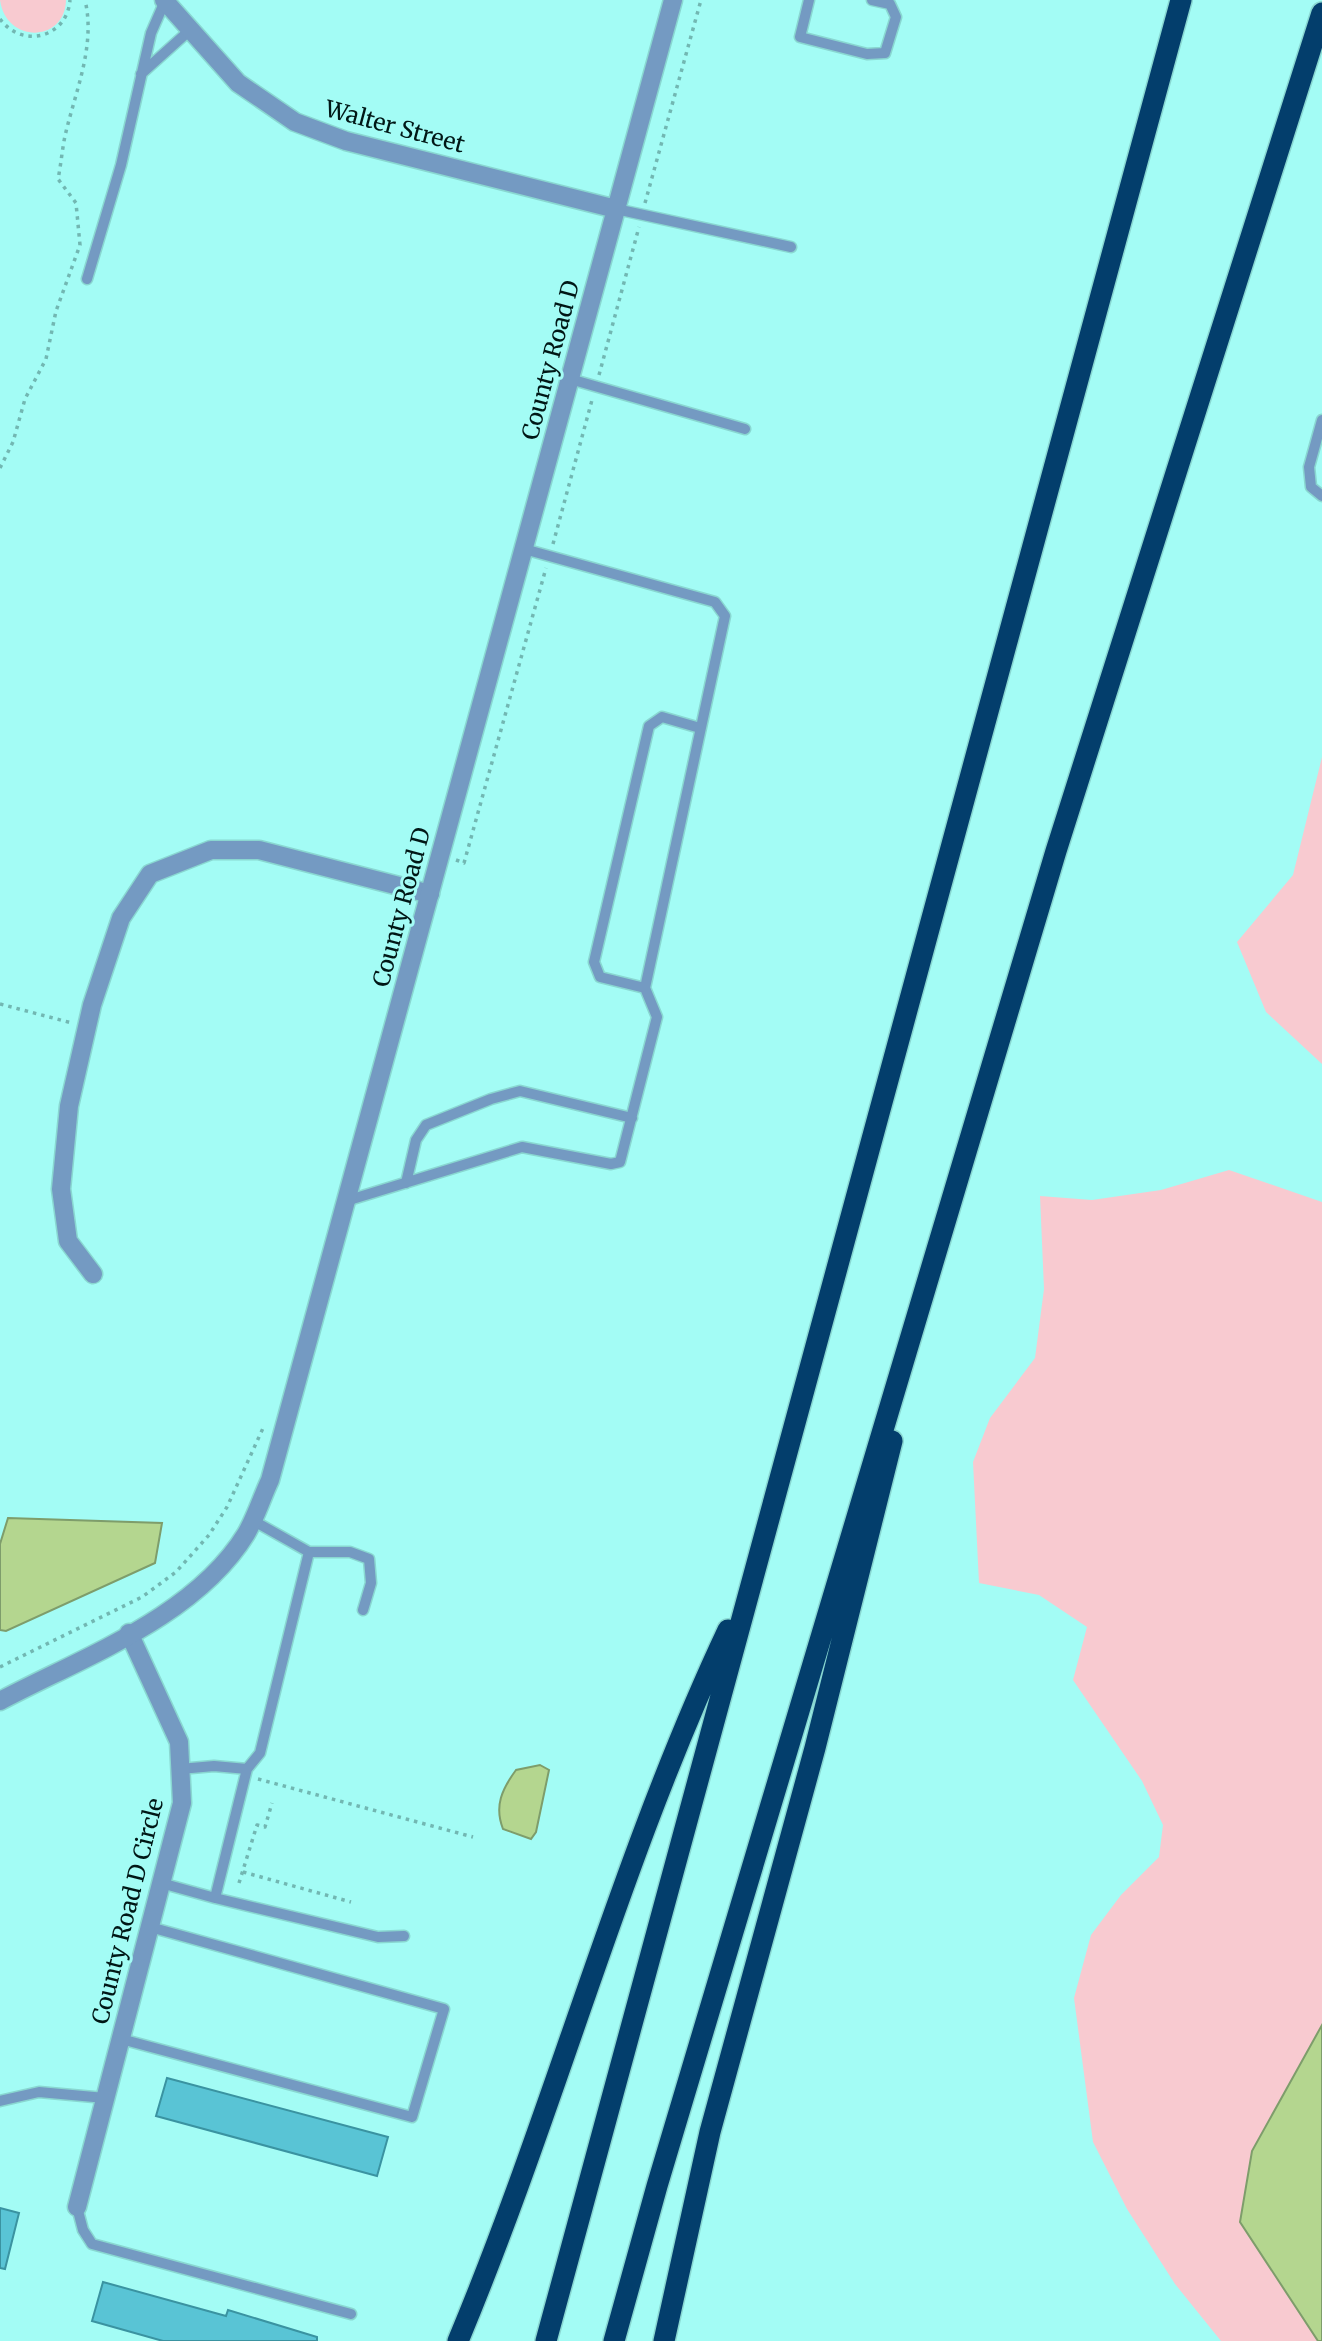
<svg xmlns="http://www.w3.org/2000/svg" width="1322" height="2341" viewBox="0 0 1322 2341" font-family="Merriweather,serif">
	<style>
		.green { fill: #f8cad0 }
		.water { fill: #b4d68f; stroke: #7e9d6b; stroke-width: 2 }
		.building { fill: #59c4d5; stroke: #3a93a1; stroke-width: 2 }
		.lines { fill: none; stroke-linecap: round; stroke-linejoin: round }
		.service-casing { stroke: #89d7d1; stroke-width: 13 }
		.minor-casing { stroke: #89d7d1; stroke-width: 21 }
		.tertiary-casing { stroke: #89d7d1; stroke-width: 21 }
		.motorway-casing { stroke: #89d7d1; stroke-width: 24 }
		.path { stroke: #72b7b2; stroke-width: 3.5; stroke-dasharray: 3.5 5; stroke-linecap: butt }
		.service { stroke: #749ac2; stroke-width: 10 }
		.minor { stroke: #749ac2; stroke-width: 18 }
		.tertiary { stroke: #749ac2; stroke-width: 18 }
		.motorway { stroke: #033e6c; stroke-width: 21 }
		.labels { text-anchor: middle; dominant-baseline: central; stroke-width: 6; stroke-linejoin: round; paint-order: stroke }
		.street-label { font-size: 23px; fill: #001716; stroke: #a3fcf5 }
	</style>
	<rect width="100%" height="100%" fill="#a3fcf5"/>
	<path class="green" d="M0,0H66C65,43 6,44 0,0Z
		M1322,757V1064L1266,1012L1237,942L1293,875Z
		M1229,1170L1322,1202V2025L1252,2151L1240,2222L1318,2341H1221L1175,2284L1127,2209L1093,2142L1074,1998L1091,1935L1121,1895L1159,1857L1163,1825L1142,1781L1073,1680L1087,1627L1039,1595L979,1583L973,1462L990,1418L1035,1358L1044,1289L1040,1196L1092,1200L1161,1190Z"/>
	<path class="water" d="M8,1518L162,1523L155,1563L6,1631L0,1630V1544Z
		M540,1765L549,1770L536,1832L531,1839L503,1829C494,1806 502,1789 516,1770Z
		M1322,2025V2341H1318L1240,2222L1252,2151Z"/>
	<path class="building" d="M167,2078L388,2137L377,2176L156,2116Z
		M0,2208L19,2213L5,2269L0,2268Z
		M103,2282L226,2316L228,2310L317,2337V2341H163L92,2321Z"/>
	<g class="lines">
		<defs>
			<path id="service" d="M809,0L800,37L867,54L885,53L896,17L890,4L872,0
				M141,74L190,30
				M616,209L791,247
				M87,279L121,165L151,33L165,1
				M570,379L745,429
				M1322,420L1309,467L1311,487L1322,496
				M524,549L715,602L725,616L645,988L600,977L594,962L649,726L662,717L700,728
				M406,1183L416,1140L426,1125L491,1099L520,1091L632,1118
				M346,1201L522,1147L611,1164L620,1162L657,1017L645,988
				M252,1520L309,1552H350L369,1559L371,1583L363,1610
				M180,1769L214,1766L247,1769L260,1753L309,1552
				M161,1883L215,1898L247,1769
				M215,1898L378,1937L404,1936
				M121,2039L412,2117L444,2009L150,1927
				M0,2101L39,2092L105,2098
				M77,2207L83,2230L92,2244L351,2314"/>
			<path id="minor" d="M93,1274L68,1241L61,1189L69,1106L92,1005L121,918L150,874L211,850H259L430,894
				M77,2207L182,1803L179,1742L129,1633"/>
			<path id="tertiary" d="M164,0L238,83L295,122L346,141L616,209
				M0,1701C83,1657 195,1617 246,1534C256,1517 262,1497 270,1480L673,0"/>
			<path id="motorway" d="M458,2341C556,2107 620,1859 728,1630
				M546,2341L1181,0
				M614,2341L657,2186L1056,851L1322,13
				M664,2341L710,2132L815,1748L892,1441"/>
		</defs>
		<use href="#service" class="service-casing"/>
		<use href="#minor" class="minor-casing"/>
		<use href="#tertiary" class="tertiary-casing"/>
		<use href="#motorway" class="motorway-casing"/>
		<path class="path" d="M0,19C22,49 67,38 70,0
			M645,203L701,0
			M599,375L639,227
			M0,468L13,442L25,399L46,359L56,311L80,245L76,203L58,179C61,165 62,150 65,136C75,92 96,46 85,0
			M553,544L592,400
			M456,860L464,863L546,568
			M0,1004L72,1023
			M0,1667L142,1597L176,1572L209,1535L227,1507L264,1426
			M258,1779L473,1837
			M243,1872L351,1902
			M239,1883L257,1825L265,1827L272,1803"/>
		<use href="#service" class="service"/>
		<use href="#minor" class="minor"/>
		<use href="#tertiary" class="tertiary"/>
		<use href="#motorway" class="motorway"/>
	</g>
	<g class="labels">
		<g class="street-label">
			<text transform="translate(395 126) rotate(15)">Walter Street</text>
			<text transform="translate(550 360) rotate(-75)">County Road D</text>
			<text transform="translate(401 907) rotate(-75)">County Road D</text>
			<text transform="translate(127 1911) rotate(-76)">County Road D Circle</text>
		</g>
	</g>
</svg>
